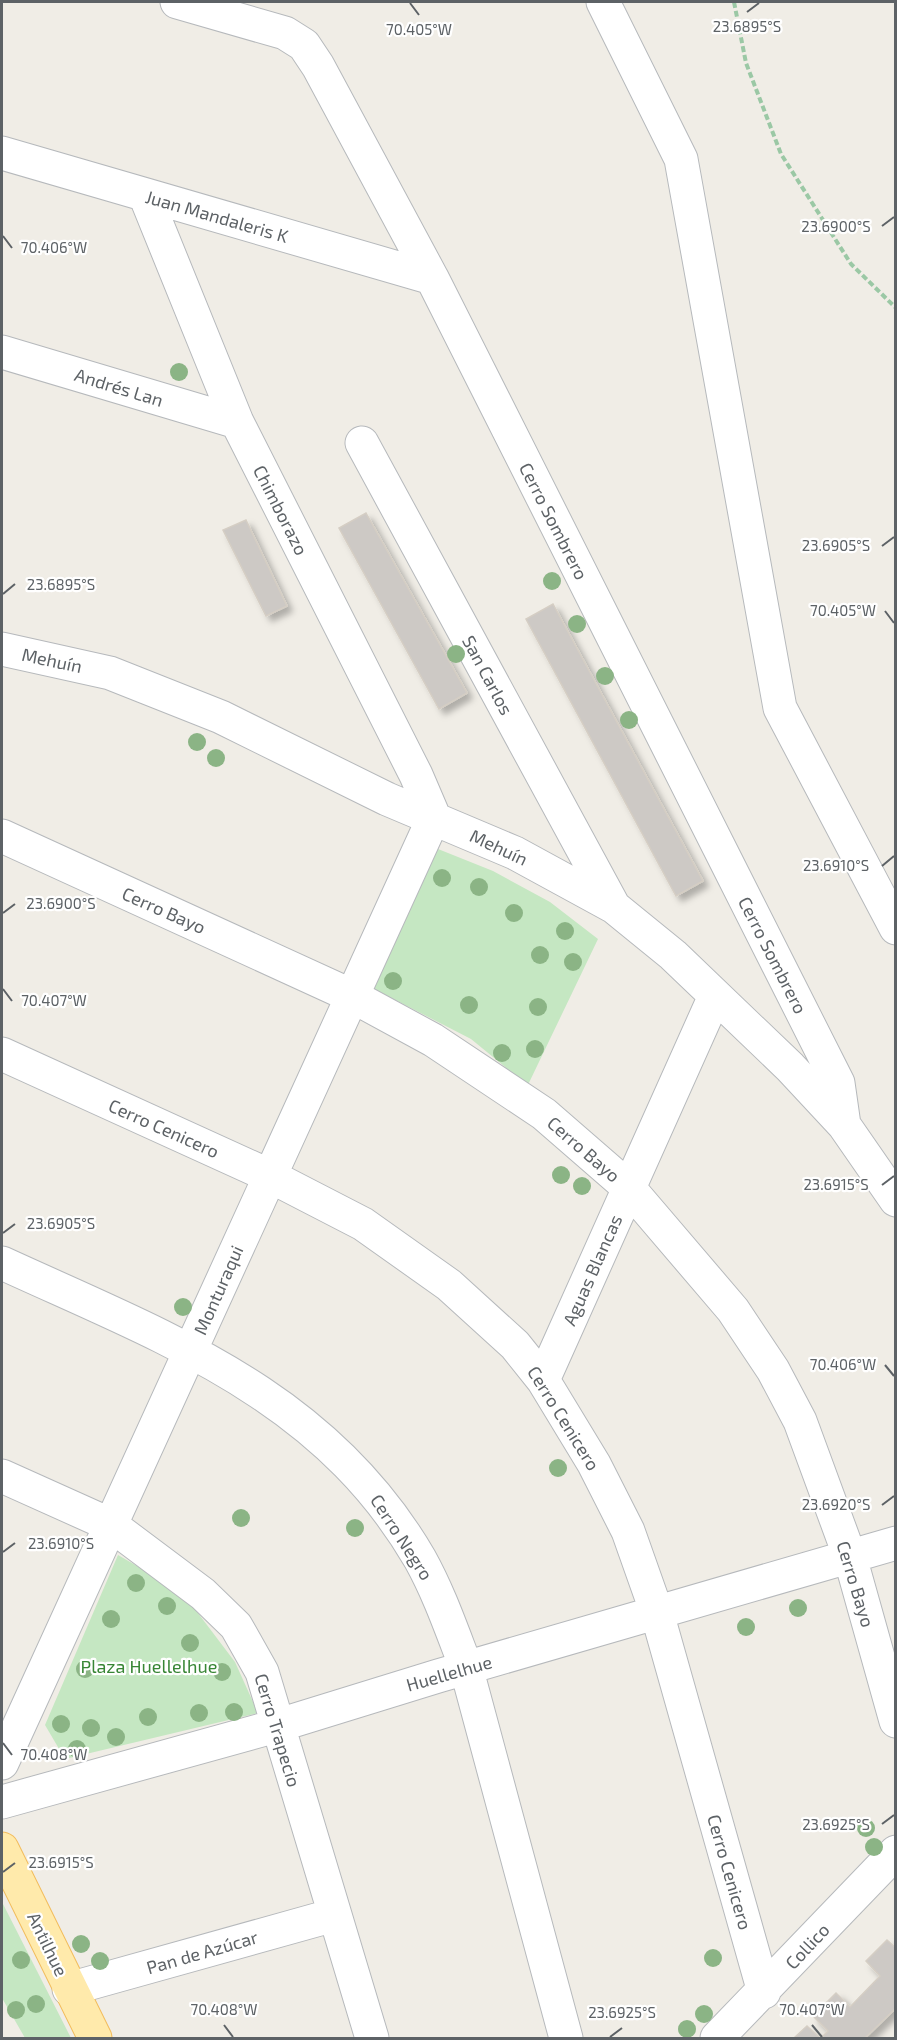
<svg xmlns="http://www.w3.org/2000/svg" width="897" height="2040" viewBox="0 0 897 2040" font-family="'Exo 2',sans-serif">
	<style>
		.green { fill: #c5e7c2 }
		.building { fill: #cdc9c5; stroke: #d5cec4; stroke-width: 1.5; filter: url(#shadow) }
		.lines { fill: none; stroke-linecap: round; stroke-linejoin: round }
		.minor-casing { stroke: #b6b9bc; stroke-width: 35 }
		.major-casing { stroke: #f2bc5c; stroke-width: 35 }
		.path { stroke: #9bc8a5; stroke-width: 4; stroke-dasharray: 6 3; stroke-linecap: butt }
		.minor { stroke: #fff; stroke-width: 33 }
		.major { stroke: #ffeaab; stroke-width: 33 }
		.tree { fill: #8bb485 }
		.ticks { fill: none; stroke: #5d6266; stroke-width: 2 }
		.labels { text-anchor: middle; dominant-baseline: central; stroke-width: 4.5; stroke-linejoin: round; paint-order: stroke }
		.street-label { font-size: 18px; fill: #5d6266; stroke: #fff }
		.park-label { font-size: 18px; fill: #388635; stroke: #fff }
		.ticks-label { font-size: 15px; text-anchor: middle; fill: #5d6266; stroke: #fff; stroke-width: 4.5; stroke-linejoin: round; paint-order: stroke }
	</style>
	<defs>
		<filter id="shadow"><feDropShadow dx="5.5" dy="5.5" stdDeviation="3" flood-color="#0004"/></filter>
	</defs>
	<rect width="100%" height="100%" fill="#f0ede6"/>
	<path class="green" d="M438,849L493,871L550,902L598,939L526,1089L504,1066L471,1039L374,989Z
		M118,1555L182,1592L235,1662L258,1713L65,1759L45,1725Z
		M2,1902L71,2038H25L2,1998Z"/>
	<path class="building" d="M366,513L467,693L439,709L339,528Z
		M246,520L287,606L266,616L223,530Z
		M553,604L703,881L676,896L526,619Z
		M887,1940L896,1948V2008L865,2038H821L828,2031L813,2016L836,1993L850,2007L880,1976L866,1961Z
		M807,2026L820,2038H794Z"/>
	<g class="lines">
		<defs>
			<path id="minor" d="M177,2L285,33L304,45L318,66L432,278L838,1083L844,1125
				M603,2L681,159L780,708L896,928
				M2,153L432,278
				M2,352L237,422
				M362,443L614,907
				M2,649L110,673L221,717L387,799L515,853L614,907L673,955L790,1067L844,1125L896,1200
				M2,836L352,996L433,1040L544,1114L628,1187L733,1310L773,1370L800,1421L850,1557L896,1721
				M2,1054L270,1176L363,1224L449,1285L515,1345L543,1380L594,1464L628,1531L657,1613L764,1992
				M2,1263C165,1338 324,1394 420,1559C439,1593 452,1631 466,1667L566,2038
				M543,1380L715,996
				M2,1476L111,1525L203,1594L236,1626L262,1672L372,2038
				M2,1763L434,817L416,775L237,422L145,195
				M2,1802L276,1726L438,1676L896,1543
				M69,1989L334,1915
				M717,2038L896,1852"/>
			<path id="major" d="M2,1849L95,2038"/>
		</defs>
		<use href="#minor" class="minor-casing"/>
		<use href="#major" class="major-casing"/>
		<path class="path" d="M734,2L746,63L781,154L851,264L896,308"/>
		<use href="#minor" class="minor"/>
		<use href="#major" class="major"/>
	</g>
	<g class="tree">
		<circle cx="179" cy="372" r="9"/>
		<circle cx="552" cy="581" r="9"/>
		<circle cx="577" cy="624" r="9"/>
		<circle cx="456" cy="654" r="9"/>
		<circle cx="605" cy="676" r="9"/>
		<circle cx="629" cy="720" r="9"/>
		<circle cx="197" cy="742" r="9"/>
		<circle cx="216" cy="758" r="9"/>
		<circle cx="442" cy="878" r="9"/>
		<circle cx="479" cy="887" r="9"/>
		<circle cx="514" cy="913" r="9"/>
		<circle cx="565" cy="931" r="9"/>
		<circle cx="540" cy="955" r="9"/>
		<circle cx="573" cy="962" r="9"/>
		<circle cx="393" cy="981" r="9"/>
		<circle cx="469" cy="1005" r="9"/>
		<circle cx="538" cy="1007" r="9"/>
		<circle cx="535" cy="1049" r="9"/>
		<circle cx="502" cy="1053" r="9"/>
		<circle cx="561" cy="1175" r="9"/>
		<circle cx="582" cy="1186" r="9"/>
		<circle cx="183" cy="1307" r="9"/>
		<circle cx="558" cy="1468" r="9"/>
		<circle cx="241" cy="1518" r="9"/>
		<circle cx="355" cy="1528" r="9"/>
		<circle cx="136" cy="1583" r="9"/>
		<circle cx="167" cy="1606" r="9"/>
		<circle cx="798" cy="1608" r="9"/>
		<circle cx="111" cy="1619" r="9"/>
		<circle cx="746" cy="1627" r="9"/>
		<circle cx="190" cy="1643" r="9"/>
		<circle cx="85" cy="1669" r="9"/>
		<circle cx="222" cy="1672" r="9"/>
		<circle cx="234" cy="1712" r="9"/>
		<circle cx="199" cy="1713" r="9"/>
		<circle cx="148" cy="1717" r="9"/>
		<circle cx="61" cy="1724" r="9"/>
		<circle cx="91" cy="1728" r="9"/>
		<circle cx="116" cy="1737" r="9"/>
		<circle cx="77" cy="1749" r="9"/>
		<circle cx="866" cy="1828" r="9"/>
		<circle cx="874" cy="1847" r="9"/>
		<circle cx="81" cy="1944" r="9"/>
		<circle cx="713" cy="1958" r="9"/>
		<circle cx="21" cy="1960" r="9"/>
		<circle cx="100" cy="1961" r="9"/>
		<circle cx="36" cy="2004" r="9"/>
		<circle cx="16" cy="2010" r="9"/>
		<circle cx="704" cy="2014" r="9"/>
		<circle cx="687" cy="2029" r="9"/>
	</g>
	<path class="ticks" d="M410,3L419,15M747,12L759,3M882,226L894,217M3,236L12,248M882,546L894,537M3,594L15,584M885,611L894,623M882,866L894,856M3,913L15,904M3,989L12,1001M882,1185L894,1176M3,1233L15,1224M885,1365L894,1376M882,1505L894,1496M3,1552L15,1543M3,1743L12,1755M882,1824L894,1815M3,1872L15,1863M224,2025L233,2037M812,2025L822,2037M610,2037L622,2028"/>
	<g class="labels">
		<g class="street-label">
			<text transform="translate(217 216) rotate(16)">Juan Mandaleris K</text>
			<text transform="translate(119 387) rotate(17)">Andrés Lan</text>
			<text transform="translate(281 510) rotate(63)">Chimborazo</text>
			<text transform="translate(554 521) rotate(63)">Cerro Sombrero</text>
			<text transform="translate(52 660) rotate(12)">Mehuín</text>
			<text transform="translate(488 675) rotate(62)">San Carlos</text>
			<text transform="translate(499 847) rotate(25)">Mehuín</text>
			<text transform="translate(164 910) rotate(24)">Cerro Bayo</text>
			<text transform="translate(773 955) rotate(63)">Cerro Sombrero</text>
			<text transform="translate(164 1128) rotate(24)">Cerro Cenicero</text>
			<text transform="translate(584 1149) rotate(41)">Cerro Bayo</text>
			<text transform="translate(592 1270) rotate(-66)">Aguas Blancas</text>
			<text transform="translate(218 1290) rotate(-66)">Monturaqui</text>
			<text transform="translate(564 1418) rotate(58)">Cerro Cenicero</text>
			<text transform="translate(402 1537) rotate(57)">Cerro Negro</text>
			<text transform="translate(856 1584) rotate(73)">Cerro Bayo</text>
			<text transform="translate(449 1673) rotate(-16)">Huellelhue</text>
			<text transform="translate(278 1730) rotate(73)">Cerro Trapecio</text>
			<text transform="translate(730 1872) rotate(74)">Cerro Cenicero</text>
			<text transform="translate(48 1944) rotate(64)">Antilhue</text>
			<text transform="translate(807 1946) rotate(-47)">Collico</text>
			<text transform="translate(202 1952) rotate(-16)">Pan de Azúcar</text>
		</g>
		<g class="park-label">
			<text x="149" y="1666">Plaza Huellelhue</text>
		</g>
	</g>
	<g class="ticks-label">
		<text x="747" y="32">23.6895°S</text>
		<text x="419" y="35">70.405°W</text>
		<text x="836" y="232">23.6900°S</text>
		<text x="54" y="253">70.406°W</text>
		<text x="836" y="551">23.6905°S</text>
		<text x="61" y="590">23.6895°S</text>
		<text x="843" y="616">70.405°W</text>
		<text x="836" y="871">23.6910°S</text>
		<text x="61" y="909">23.6900°S</text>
		<text x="54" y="1006">70.407°W</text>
		<text x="836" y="1190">23.6915°S</text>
		<text x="61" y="1229">23.6905°S</text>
		<text x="843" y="1370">70.406°W</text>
		<text x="836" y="1510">23.6920°S</text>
		<text x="61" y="1549">23.6910°S</text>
		<text x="54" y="1760">70.408°W</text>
		<text x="836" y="1830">23.6925°S</text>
		<text x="61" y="1868">23.6915°S</text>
		<text x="224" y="2015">70.408°W</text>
		<text x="812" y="2015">70.407°W</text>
		<text x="622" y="2018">23.6925°S</text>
	</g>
	<rect width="897" height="2040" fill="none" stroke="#5d6266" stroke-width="6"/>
</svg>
